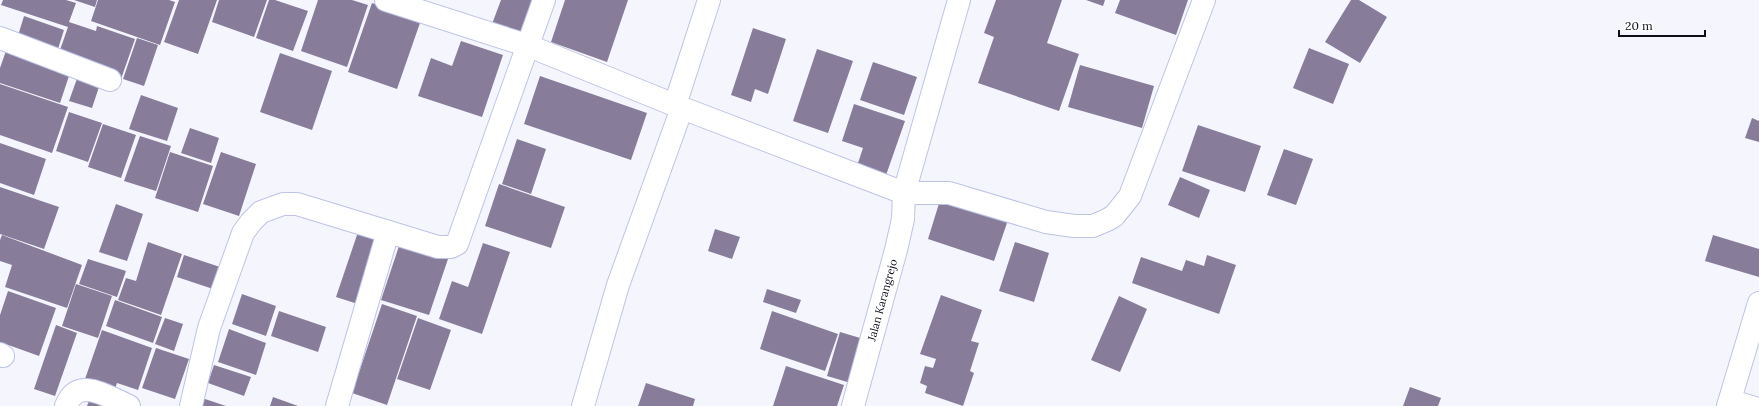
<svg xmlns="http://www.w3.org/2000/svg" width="1759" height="406" viewBox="0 0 1759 406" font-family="Lora,serif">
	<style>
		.building { fill: #877d9b }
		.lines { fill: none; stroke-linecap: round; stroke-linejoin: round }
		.lane-casing { stroke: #bdc3e4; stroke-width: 19 }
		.street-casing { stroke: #bdc3e4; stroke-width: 24 }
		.lane { stroke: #fff; stroke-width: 17 }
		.street { stroke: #fff; stroke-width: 22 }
		.labels { text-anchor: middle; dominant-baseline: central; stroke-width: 3; stroke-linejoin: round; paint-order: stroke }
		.street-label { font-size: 11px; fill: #0d0f1a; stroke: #fff }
	</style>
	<rect width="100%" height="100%" fill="#f5f6fd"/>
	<path class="building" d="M3,0H66L76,3L69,22L96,31L97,26L135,39L121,79L84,66L86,59L60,50L68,27L1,5Z
		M74,0H97L95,7Z
		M98,0H169L175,2L160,45L91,21Z
		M179,0H217L198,54L164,42Z
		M219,0H267L254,37L212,22Z
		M269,0H275L308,11L293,51L256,38Z
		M318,0H352L368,5L347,67L301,51Z
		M501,0H537L525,36L492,24Z
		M565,0H628L607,62L551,42Z
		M996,0H1062L1047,43L1079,54L1059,111L978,83L994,37L984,33Z
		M1086,0H1105L1103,6Z
		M1120,0H1188L1176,35L1115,13Z
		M1351,0H1359L1387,17L1360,63L1325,42Z
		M372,3L421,20L397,89L348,72Z
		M24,16L64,30L57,52L17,39Z
		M753,28L786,39L768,94L755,89L751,102L731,95Z
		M137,38L158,45L144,86L123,79Z
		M461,41L503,55L482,117L418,96L431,58L452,66Z
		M8,45L72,67L60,103L0,83V68Z
		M1309,48L1349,64L1333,104L1293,88Z
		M817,49L853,61L828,133L793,121Z
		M280,53L332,71L312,130L260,112Z
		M873,62L917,77L904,115L860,100Z
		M1080,65L1154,86L1142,128L1068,107Z
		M79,73L101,81L92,108L69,101Z
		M540,76L647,113L631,160L524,124Z
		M0,84L68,107L52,153L0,135Z
		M141,95L178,108L167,141L129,129Z
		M854,104L905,121L885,178L856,169L863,148L842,141Z
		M69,112L102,123L88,162L56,151Z
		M1752,118L1759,121V142L1745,138Z
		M103,124L136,135L121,178L88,167Z
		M1198,125L1261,146L1245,192L1182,171Z
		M190,128L219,138L211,163L181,153Z
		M140,136L171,146L156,191L124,181Z
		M517,139L546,149L531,194L502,184Z
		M0,143L46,159L34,195L0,183Z
		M1284,149L1313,159L1296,205L1267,195Z
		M170,152L213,166L198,212L155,198Z
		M221,152L256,164L239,216L203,204Z
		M1180,177L1210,190L1199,218L1168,205Z
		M499,184L565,207L551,248L485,226Z
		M0,187L59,207L44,249L0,234Z
		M941,197L1008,220L994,261L928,239Z
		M116,204L143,214L127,261L99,252Z
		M715,229L740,237L732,259L708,251Z
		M358,232L383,241L361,305L336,297Z
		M2,235L82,265L67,308L5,287L12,265L0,261V240Z
		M1713,235L1759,249V277L1705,261Z
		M148,242L182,254L161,315L118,300L126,278L136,281Z
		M1015,242L1049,253L1034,302L999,291Z
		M400,243L448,259L429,315L381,300Z
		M483,243L510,252L482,334L439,319L452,281L468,287Z
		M184,255L229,270L222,292L177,277Z
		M1207,255L1236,265L1219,314L1132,283L1141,257L1182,271L1186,260L1204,266Z
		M88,259L126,271L117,297L79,284Z
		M76,284L112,296L98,338L62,326Z
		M767,289L801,300L796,313L763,302Z
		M8,291L56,308L39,356L0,342V315Z
		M242,294L276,306L266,336L232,324Z
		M941,295L982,310L971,341L979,343L970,371L974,373L963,406L925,393L927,386L920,383L925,366L933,368L936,359L920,354Z
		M1119,296L1147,309L1120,372L1091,360Z
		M115,300L162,317L153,343L106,326Z
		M382,304L417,316L387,405L352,393Z
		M279,311L326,327L318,352L271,336Z
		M772,311L838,334L825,371L760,349Z
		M165,318L183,324L174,351L155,344Z
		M418,318L451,330L430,390L397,379Z
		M56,325L77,333L55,396L34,389Z
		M229,329L266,343L256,375L218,362Z
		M102,330L152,348L138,390L117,383L115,389L85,379Z
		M840,332L867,340L854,384L827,376Z
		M156,348L189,359L175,399L142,388Z
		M214,365L251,377L244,396L208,383Z
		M786,366L844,385L837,406H773Z
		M646,383L695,399L693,406H638Z
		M1410,387L1441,398L1438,406H1403Z
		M92,393L114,406H87Z
		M273,397L298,406H270Z
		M202,398L226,406H199Z"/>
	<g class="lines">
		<defs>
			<path id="lane" d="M1730,398L1757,406"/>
			<g id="street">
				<path d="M386,0L529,46L682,108L904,193H949L1046,222L1074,226H1093L1107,220L1114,216L1130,196L1204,0"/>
				<path d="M0,38L110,80"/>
				<path d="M675,105L709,0"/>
				<path d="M0,354L3,356"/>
				<path d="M66,406C78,375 108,397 129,406"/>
				<path d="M191,406L209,328L243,233L251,222L261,212L283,204H297L438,247H451L457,244L544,0"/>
				<path d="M337,406L388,232"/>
				<path d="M583,406L618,285L682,108"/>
				<path id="s1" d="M853,406L896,250L903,219L904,193L959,0"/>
				<path d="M1728,406L1759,303"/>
			</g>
		</defs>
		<use href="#lane" class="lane-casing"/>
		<use href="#street" class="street-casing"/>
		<use href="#lane" class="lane"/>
		<use href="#street" class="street"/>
	</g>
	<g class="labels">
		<g class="street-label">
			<text stroke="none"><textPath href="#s1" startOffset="110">Jalan Karangrejo</textPath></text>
		</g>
	</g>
	<path d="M1619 30v6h86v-6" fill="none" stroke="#0d0f1a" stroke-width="2"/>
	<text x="1625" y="30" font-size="12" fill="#0d0f1a" stroke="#ffffff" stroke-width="3" paint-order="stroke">20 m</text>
</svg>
